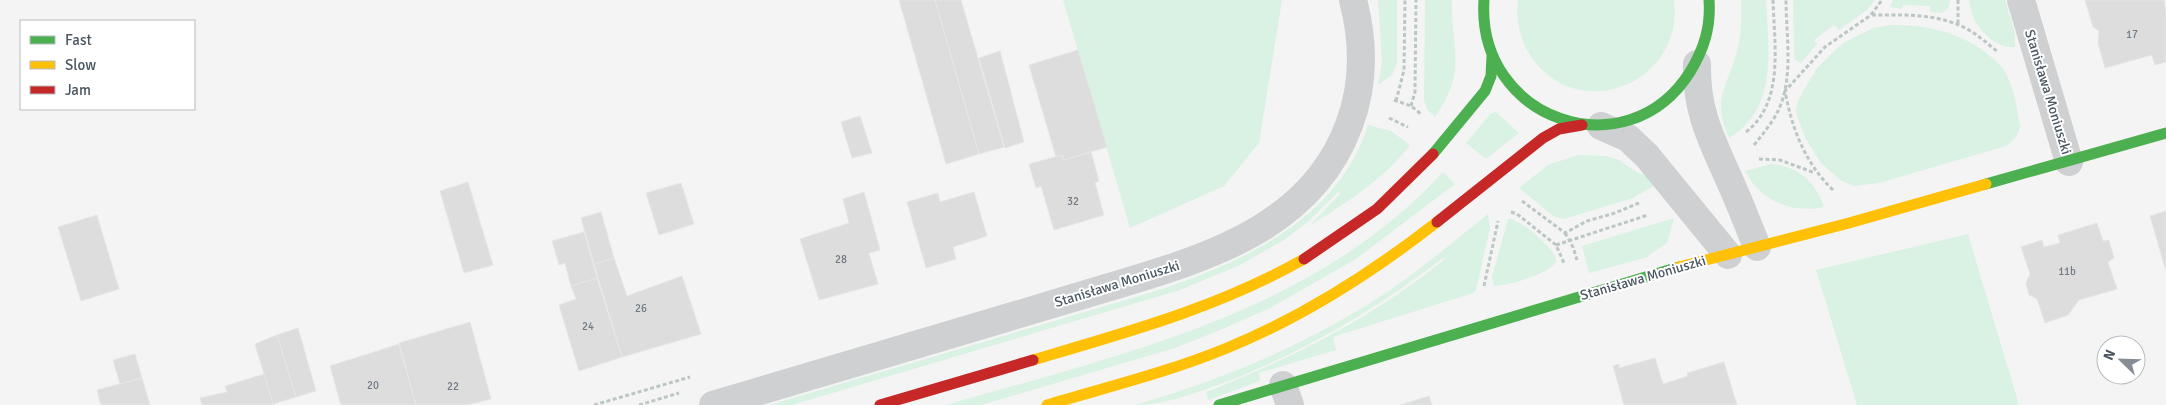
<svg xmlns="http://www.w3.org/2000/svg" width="2166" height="405" viewBox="0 0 2166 405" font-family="Signika,sans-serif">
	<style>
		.green { fill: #d9f2e3 }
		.building { fill: #ddddde; stroke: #e5e6e7 }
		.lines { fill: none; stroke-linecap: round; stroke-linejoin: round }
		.path { stroke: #bcc7c4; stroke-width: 3; stroke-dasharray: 4 2.5; stroke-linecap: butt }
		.street { stroke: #ced0d2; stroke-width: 28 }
		.fast { stroke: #4caf50; stroke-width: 11 }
		.slow { stroke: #ffc107; stroke-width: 11 }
		.jam { stroke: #c62828; stroke-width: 11 }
		.labels { text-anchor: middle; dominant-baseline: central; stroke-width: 4; stroke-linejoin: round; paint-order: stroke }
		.number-label { font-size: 11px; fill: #707881 }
		.street-label { font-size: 14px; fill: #4a5661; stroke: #fff }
	</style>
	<rect width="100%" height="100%" fill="#f4f4f4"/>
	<path class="green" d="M1063,0H1282L1259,143L1224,186L1130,228Z
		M1378,0H1397V64L1392,75L1378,85L1382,62Z
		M1425,0H1452C1451,52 1468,69 1435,117L1428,110L1424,101Z
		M1518,0H1674C1685,88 1568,128 1526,48C1519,34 1516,16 1518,0Z
		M1741,0H1766C1768,48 1779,109 1729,138C1713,101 1724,92 1735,58C1741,40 1742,20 1741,0Z
		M1793,0H1875L1867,10L1839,30L1834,25L1814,40L1817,44L1801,63L1795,60L1794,53Z
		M1893,0H1950L1949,7L1942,13L1930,12V6L1903,5L1902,9L1890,7Z
		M1969,0H2005L2015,33V47C1991,49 1971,23 1969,0Z
		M1891,25C1926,25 1957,31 1985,52C1994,59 2004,67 2008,78C2015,92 2017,110 2020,126C2018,136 2014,140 2006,146L1879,183L1854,186L1840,180L1821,163L1805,138L1796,113L1797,104L1804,90L1818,67L1843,43L1873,28Z
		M1496,112L1519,133L1486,159L1466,143L1491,113Z
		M1368,125L1391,131L1410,145C1384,179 1345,204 1309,226L1340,194L1338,192L1309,221L1284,240L1240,265L1180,290L792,405H769L1146,294C1235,266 1338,222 1368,125Z
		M1578,155L1606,156L1619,160L1638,173L1647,175L1655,185L1633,198L1564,219L1553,216L1519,188L1548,165Z
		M1771,164C1799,167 1815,181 1824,207C1793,214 1760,201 1745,171Z
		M1443,172L1455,184L1356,259L1270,308L1220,330L1175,348L981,405H946C1122,354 1314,313 1443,172Z
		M1488,214L1490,228L1476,290L1473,293L1333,337L1336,350L1259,373L1260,381L1208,400L1206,392C1292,359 1373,317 1444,260L1443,258C1374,311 1297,356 1215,386C1189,395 1163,405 1135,405C1217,381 1294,350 1367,305C1410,279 1449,245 1488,214Z
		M1674,218L1667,243L1649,255L1648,257L1589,273L1582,246Z
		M1508,219C1518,217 1556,249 1556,260C1555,273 1506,286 1494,286L1492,277Z
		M1968,234L2019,405H1857L1816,270Z"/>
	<path class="building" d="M899,0H935L979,154L946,164Z
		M935,0H961L1004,147L979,154Z
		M2085,0H2164L2166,14V62L2155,65L2152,55L2105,68L2098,43L2099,31L2093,27Z
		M1078,50L1107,147L1064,160L1062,155L1056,157L1029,65Z
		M1000,51L1024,142L1005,148L979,58Z
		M860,116L872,153L852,158L841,122Z
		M1091,152L1099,181L1095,183L1104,215L1054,230L1041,186L1036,188L1029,164L1062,155L1064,160Z
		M468,182L493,265L464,273L440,191Z
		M681,183L694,224L659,235L646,193Z
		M864,192L880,250L869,253L878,284L819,300L800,239L849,223L843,199Z
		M974,192L987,236L953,247L956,259L926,268L907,202L938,193L940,202Z
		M2166,211V268H2165L2150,216Z
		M601,212L614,258L594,264L581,218Z
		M97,215L119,289L81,301L58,227Z
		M2097,223L2103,241L2109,240L2114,258L2108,262L2117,289L2079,300L2068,315L2045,323L2037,299L2029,295L2026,283L2030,274L2021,247L2042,240L2044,247L2060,243L2058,235Z
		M584,232L597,278L571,286L565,263L559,265L552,241Z
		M614,258L627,296L682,276L701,334L622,357L594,264Z
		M597,278L622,357L579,371L559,305L576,299L571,286Z
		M470,322L491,399L467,405H416L399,343Z
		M298,328L316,391L296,397L277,335Z
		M277,335L296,397L273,404L255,344Z
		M399,344L416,405H341L330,366Z
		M135,354L142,378L120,384L113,360Z
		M1655,358L1663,384L1688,376L1687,373L1724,362L1737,405H1624L1613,366L1619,364V368Z
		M264,374L273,404L275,405H202L200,398L227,392L225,386Z
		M142,378L150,405H101L97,390Z
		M1429,396L1432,405H1400Z"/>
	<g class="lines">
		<path class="path" d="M1958,0V24
			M1872,15C1903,15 1938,13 1967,29C1978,35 1988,44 1998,52
			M1394,100L1411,106L1421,114
			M1396,101L1404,70L1405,0
			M1411,106L1415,92L1416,0
			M1389,118L1408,127
			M1746,132C1785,102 1774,43 1773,0
			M1754,145C1763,134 1772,123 1778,111C1794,78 1786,35 1786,0
			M1759,159L1780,160L1815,173
			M1833,190C1805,163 1792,129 1785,91L1825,47L1871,15L1882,0
			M1522,201L1565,233L1587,221L1615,213L1639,203
			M1511,212L1517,214L1556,245L1564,263
			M1565,233L1573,247L1577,260
			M1556,245L1648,215
			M1484,286L1498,221
			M594,405L690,377
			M639,405L679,393"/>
		<path class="street" d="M2021,0L2069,162
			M1697,64C1696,114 1713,142 1732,186C1741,206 1749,227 1757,247
			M1601,126L1628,138L1647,156L1728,255
			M1283,385L1290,405
			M713,405C811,376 908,347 1006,318C1045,306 1084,295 1123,283C1216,255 1313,223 1349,125C1365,83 1364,42 1353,0"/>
		<path class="fast" d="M1484,0C1476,120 1627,172 1690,72C1704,49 1711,27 1709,0
			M1433,154L1485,91L1491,76L1492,56
			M1986,184L2166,133
			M1219,405L1679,267"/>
		<path class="slow" d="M1679,267L1849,223L1986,184
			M1033,360C1128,332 1217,308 1304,259
			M1047,405C1107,387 1169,372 1227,348C1303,317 1373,272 1437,222"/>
		<path class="jam" d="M1437,222L1543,138L1559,129L1582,125
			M1304,259L1377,209L1433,154
			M880,405L1033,360"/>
	</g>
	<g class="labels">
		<g class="number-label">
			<text x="2132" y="34">17</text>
			<text x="1073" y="201">32</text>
			<text x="841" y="259">28</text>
			<text x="2067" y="271">11b</text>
			<text x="641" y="308">26</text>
			<text x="588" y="326">24</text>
			<text x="373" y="385">20</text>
			<text x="453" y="386">22</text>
		</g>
		<g class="street-label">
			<text transform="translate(2048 92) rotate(73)">Stanisława Moniuszki</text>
			<text transform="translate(1643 278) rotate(-16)">Stanisława Moniuszki</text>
			<text transform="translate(1117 284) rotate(-17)">Stanisława Moniuszki</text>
		</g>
	</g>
	<rect x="20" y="20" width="175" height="90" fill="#ffffff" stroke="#b7bbc0"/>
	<rect x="30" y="36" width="25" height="8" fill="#4caf50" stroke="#b7bbc0"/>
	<text x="65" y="45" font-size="15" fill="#4a5661">Fast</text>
	<rect x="30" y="61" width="25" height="8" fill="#ffc107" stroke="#b7bbc0"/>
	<text x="65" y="70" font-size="15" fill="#4a5661">Slow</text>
	<rect x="30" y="86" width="25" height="8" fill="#c62828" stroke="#b7bbc0"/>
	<text x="65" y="95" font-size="15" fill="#4a5661">Jam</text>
	<g transform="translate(2121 360) rotate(293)"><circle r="24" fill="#ffffff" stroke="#b7bbc0"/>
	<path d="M0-4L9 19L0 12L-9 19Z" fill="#868d94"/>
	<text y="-8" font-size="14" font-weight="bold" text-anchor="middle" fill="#4a5661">N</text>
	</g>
</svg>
